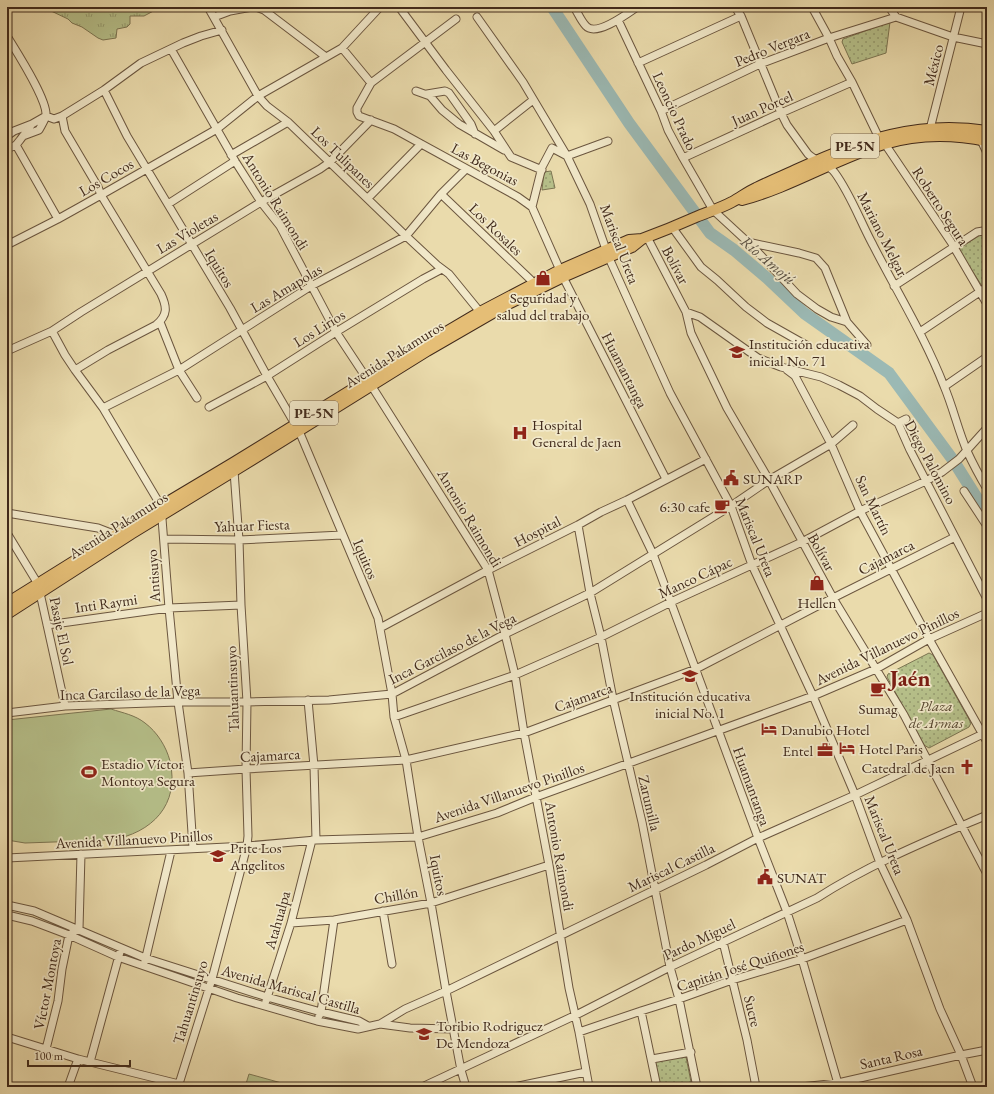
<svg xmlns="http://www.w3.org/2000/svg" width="994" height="1094" viewBox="0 0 994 1094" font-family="'EB Garamond',serif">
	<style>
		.grass { fill: url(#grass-tufts); stroke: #7c7552 }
		.park { fill: url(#park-dots); stroke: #7c7552 }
		.pitch { fill: #b6c08a; stroke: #7c7552 }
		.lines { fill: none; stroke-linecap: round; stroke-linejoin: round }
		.river { stroke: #9bb9b4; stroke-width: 12 }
		.minor-casing { stroke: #6b563f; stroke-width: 9 }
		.highway-casing { stroke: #412a1b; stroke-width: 12 }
		.minor { stroke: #f1e8c9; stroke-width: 7 }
		.highway { stroke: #e5be76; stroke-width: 10 }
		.labels { text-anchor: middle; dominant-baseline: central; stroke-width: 3.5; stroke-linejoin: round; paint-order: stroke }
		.shield { fill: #f1e8c9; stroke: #76634f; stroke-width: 1 }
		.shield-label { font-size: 14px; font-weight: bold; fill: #412a1b }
		.street-label { font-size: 15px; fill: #412a1b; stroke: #f1e8c9 }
		.poi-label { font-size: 15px; fill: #412a1b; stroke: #f1e8c9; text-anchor: start }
		.park-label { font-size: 15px; font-style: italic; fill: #584831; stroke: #f1e8c9 }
		.water-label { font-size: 16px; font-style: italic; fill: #584e41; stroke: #f1e8c9 }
		.town-label { font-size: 23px; font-weight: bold; fill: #7a1f14; stroke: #f1e8c9 }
	</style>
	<defs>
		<pattern id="grass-tufts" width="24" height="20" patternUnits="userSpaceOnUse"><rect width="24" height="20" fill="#b6c08a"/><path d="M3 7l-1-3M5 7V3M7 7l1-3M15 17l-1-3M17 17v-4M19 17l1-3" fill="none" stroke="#969c70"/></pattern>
		<pattern id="park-dots" width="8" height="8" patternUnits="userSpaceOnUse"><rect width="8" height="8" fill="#b6c08a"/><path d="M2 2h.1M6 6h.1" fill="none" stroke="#969c70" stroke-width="1.8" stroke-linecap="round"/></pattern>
	</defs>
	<rect width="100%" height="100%" fill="#eadbac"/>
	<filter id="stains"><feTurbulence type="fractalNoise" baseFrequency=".005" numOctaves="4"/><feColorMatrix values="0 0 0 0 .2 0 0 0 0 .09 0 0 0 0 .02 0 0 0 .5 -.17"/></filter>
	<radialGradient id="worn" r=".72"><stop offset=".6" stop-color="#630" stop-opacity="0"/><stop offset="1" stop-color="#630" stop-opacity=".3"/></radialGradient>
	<path class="grass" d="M46,7H161L144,16H130V24L127,27L117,29L116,38L103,40L98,38L82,27L72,23L68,19L49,10Z"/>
	<path class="park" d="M890,22L886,53L852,64L842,42L843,39Z
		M551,171L555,188L542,190L544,172Z
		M982,234L987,240V283L982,286L958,249Z
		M929,653L933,655L971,723L969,727L929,748L924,745L887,677L888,674Z
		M686,1057L692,1087H660L655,1060Z"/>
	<path class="pitch" d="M111,709C123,713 135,715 145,723C157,732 166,746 170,761C180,805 152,833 111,840L25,843L7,840V720Z
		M249,1074L296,1087H245Z"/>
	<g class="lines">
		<path class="river" d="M552,7L629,123L710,233L734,250L767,278L804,313L889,373L953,460L987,514"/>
		<defs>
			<path id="minor" d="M208,7L258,96L267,106L288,122L406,236L437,265L449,274L480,312
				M256,7L264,10L326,57
				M399,7L446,70L494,131L511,157L542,170
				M574,7C578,13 581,21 586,26C596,37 627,14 637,7
				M735,7L741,16L781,113L787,125L808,154C816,162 828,163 835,173C851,195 860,221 873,245C897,292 925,337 944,386C953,407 958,430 967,451C973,464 980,477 987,489
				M812,7L829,38L837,56L852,82L879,138
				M889,7L896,17
				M214,17L230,11L252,7
				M477,17L523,82L567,156L590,204L609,258L670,393L731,506L752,565L813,696L855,795L880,863L907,920L940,1009L961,1055L973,1087
				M896,17L953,37L987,44
				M456,19L371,83L357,108V112L359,116L394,129L518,197L532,207L563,277L666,479
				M618,20L661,111L668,130L683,158L713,210L752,246L797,294L817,309L831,317L847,322
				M7,36C16,51 48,100 46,116C45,120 41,126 39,130L23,136
				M342,48L371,83
				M171,49L235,161L261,202L280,226L336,332L371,385L488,570L505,634L515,675L524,733L549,865L569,988L579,1032L589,1087
				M638,63L741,16
				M104,90L127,136L230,308L267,376L299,431L378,618L392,694L394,717L406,760L418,837L431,903L446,991L461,1070L466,1087
				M416,91L430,96L442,110L459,124L504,150
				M427,94L445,91L449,93L471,124L475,134
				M661,111L760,64L829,38L896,17
				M46,116L54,119L62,116L104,90L141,63L183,43L201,36L222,30
				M62,116L65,131L98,187L101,195L161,294C167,307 168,315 156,325L108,350L75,370
				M32,124L20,140L16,145L58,219
				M930,129L961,7
				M494,131L533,100
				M7,136L14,131L32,124L46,116
				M981,140L987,153
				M885,144L951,242L987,304
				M7,149L16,145
				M231,155L288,122
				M683,158L781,113L852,82
				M441,194L534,283
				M368,198L421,144
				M168,204L235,161
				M532,207L542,167L552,148L567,156L608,141
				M672,227L701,267L717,280L746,307L767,323L806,345
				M647,237L686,312L691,333L727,408L769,480L833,598L904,715L987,874
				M748,241L752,243L799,253L816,258L825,268L847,322L867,345
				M7,245L58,219L101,195L217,129L258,96L342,48L380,7
				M894,286L977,232L983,231L987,235
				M686,312L700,317L758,358L781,367L821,377L839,385L860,396L877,409L898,423L910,450L987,599
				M160,322L179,370L197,398
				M52,331L65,355L75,370L103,408L161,506L169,608L178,702L188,773L193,848
				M920,332L987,287
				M7,351L52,331L81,312L261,202L320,169L330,162L371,120
				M787,370L795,376L831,444L860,511L929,639L987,742
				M945,386L987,357
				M209,407L267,376L336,332L423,279L442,269
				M103,408L179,370L311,286L406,236L441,194L466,169
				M898,423L906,419
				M964,491L987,526
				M627,500L653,554L758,838L787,912L802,959L839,1087
				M7,513L61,522L98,528L116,535
				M578,525L590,593L601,637L613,699L642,822L670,967L679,999L697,1087
				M7,533L38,584L65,706
				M164,539L239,540L342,535
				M47,625L169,608L241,605
				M380,628L488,570L578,525L601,512L627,500L706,459
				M308,700L314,766L316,840
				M7,713L65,706L178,702H247L329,700L392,694L505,634L590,593L731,506L769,480L831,444L853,425
				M394,717L515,675L601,637L671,602L802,542L860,511L926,481L942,472L959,459L987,428
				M188,773L246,769L406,760L524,733L696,669L833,598L955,537
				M7,858L247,846L316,840L418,837L497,813L536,797L813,696L876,669L929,639L987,613
				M7,905L34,911L145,958L267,997L321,1012L359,1021L368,1026
				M383,911L392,964
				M7,915L32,921L69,935L118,957L237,998L317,1021L358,1029L380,1024L405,1009L446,991L706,865L758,838L855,795L987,732
				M291,923L334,920L431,903L549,865
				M723,942L747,1040L756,1087
				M145,961L171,851
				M266,1001L291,923L312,840
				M641,1011L657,1087
				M319,1016L321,1012L334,920
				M380,1024L410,1028L453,1029
				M579,1032L641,1011L679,999L732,980L802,959L907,920
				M7,1037L78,1059L179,1084
				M46,1049L58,1001L62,969L69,935L79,929L81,854
				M652,1059L691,1052
				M90,1062L120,952
				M68,1087L78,1059
				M178,1087L212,979L247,846L248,836L246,769L247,702L241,605L239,540L234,471
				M422,1087L576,1015L670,967L817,898C870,864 929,840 987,815
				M514,1087L586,1072
				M801,1087L838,1083L961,1055L987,1050"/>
			<path id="highway" d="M742,200C791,187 835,159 884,144C917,134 953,134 987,141
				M642,239C661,232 678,225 696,217C708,212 721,208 732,202C740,198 747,192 756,188C770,181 785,175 800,168C862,140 918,120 987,131
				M7,603L116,535L161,506L233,463L424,345L480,312L560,270L629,240L642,239L632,247L563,277L510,303L427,351L234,471L131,534L7,614"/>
		</defs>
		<use href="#minor" class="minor-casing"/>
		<use href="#highway" class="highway-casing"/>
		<use href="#minor" class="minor"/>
		<use href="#highway" class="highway"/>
	</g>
	<defs>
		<symbol id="shop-bare" viewBox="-9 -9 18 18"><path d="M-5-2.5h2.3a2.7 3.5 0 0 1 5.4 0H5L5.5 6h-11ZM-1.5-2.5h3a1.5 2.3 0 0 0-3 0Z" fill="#8f2418" stroke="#f1e8c9" stroke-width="2.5" paint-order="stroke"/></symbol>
		<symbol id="school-bare" viewBox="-9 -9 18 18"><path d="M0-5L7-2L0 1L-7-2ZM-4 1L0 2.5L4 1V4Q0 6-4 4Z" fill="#8f2418" stroke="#f1e8c9" stroke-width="2.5" paint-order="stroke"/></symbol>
		<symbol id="hospital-bare" viewBox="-9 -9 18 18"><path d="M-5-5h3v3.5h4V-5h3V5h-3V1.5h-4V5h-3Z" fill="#8f2418" stroke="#f1e8c9" stroke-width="2.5" paint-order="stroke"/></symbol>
		<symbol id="civic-bare" viewBox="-9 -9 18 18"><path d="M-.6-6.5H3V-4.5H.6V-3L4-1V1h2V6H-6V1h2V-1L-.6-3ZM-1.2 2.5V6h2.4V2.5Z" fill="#8f2418" stroke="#f1e8c9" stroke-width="2.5" paint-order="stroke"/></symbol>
		<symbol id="cafe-bare" viewBox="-9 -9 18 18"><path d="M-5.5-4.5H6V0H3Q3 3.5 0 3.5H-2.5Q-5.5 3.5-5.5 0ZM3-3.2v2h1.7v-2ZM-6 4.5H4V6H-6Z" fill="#8f2418" stroke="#f1e8c9" stroke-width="2.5" paint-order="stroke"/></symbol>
		<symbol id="hotel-bare" viewBox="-9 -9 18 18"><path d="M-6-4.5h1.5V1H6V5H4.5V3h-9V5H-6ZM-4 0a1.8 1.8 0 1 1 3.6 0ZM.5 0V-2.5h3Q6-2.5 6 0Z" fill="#8f2418" stroke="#f1e8c9" stroke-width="2.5" paint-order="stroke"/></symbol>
		<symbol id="office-bare" viewBox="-9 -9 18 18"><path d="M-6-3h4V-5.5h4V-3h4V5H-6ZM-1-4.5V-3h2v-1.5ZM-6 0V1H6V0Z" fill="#8f2418" stroke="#f1e8c9" stroke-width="2.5" paint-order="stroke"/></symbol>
		<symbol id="church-bare" viewBox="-9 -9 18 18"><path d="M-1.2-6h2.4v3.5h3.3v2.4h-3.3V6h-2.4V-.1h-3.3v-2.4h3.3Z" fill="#8f2418" stroke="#f1e8c9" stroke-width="2.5" paint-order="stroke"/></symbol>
		<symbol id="stadium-bare" viewBox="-9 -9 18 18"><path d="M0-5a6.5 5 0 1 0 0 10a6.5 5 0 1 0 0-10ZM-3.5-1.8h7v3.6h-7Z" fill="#8f2418" stroke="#f1e8c9" stroke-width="2.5" paint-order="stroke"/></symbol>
	</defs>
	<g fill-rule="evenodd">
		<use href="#shop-bare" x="532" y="267" width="22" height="22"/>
		<use href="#school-bare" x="726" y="341" width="22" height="22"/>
		<use href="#hospital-bare" x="509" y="422" width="22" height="22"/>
		<use href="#civic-bare" x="720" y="467" width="22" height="22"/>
		<use href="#cafe-bare" x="711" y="495" width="22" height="22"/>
		<use href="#shop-bare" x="806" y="572" width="22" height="22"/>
		<use href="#school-bare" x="679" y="665" width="22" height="22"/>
		<use href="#cafe-bare" x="867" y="678" width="22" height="22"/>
		<use href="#hotel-bare" x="758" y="718" width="22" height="22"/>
		<use href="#hotel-bare" x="836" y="737" width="22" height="22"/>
		<use href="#office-bare" x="814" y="739" width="22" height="22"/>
		<use href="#church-bare" x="956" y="756" width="22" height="22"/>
		<use href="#stadium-bare" x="78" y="761" width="22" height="22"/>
		<use href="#school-bare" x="207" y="845" width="22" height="22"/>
		<use href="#civic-bare" x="754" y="866" width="22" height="22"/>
		<use href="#school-bare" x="413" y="1023" width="22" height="22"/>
	</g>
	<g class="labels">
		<g class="shield">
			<rect x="831" y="134" width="48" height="24" rx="3"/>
			<rect x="290" y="401" width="48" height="24" rx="3"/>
		</g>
		<g class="shield-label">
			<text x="855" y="146">PE-5N</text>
			<text x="314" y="413">PE-5N</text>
		</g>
		<g class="street-label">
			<text transform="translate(772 47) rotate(-22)">Pedro Vergara</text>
			<text transform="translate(933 65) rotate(-76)">México</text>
			<text transform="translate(762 108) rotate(-24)">Juan Porcel</text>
			<text transform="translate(675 111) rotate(65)">Leoncio Prado</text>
			<text transform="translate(343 157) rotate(44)">Los Tulipanes</text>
			<text transform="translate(485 164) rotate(28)">Las Begonias</text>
			<text transform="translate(106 177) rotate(-30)">Los Cocos</text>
			<text transform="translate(276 201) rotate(58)">Antonio Raimondi</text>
			<text transform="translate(941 206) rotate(57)">Roberto Segura</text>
			<text transform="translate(496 229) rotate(44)">Los Rosales</text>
			<text transform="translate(187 232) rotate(-31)">Las Violetas</text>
			<text transform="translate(883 234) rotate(63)">Mariano Melgar</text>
			<text transform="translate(620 244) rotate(69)">Mariscal Ureta</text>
			<text transform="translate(676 265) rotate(62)">Bolívar</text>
			<text transform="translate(220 268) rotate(59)">Iquitos</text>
			<text transform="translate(286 288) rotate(-31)">Las Amapolas</text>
			<text transform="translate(319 328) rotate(-32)">Los Lirios</text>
			<text transform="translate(394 354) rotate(-32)">Avenida Pakamuros</text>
			<text transform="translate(625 370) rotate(63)">Huamantanga</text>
			<text transform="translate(931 462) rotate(62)">Diego Palomino</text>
			<text transform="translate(874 505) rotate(64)">San Martín</text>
			<text transform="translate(470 518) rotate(59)">Antonio Raimondi</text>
			<text transform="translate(118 525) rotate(-32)">Avenida Pakamuros</text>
			<text transform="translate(252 525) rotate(-2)">Yahuar Fiesta</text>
			<text transform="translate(537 531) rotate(-27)">Hospital</text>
			<text transform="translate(756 537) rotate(68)">Mariscal Ureta</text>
			<text transform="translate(822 552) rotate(61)">Bolívar</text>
			<text transform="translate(886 557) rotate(-27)">Cajamarca</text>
			<text transform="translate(366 559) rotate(67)">Iquitos</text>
			<text transform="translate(153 576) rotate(-94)">Antisuyo</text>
			<text transform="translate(695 577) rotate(-25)">Manco Cápac</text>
			<text transform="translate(106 603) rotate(-8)">Inti Raymi</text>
			<text transform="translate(62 631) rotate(78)">Pasaje El Sol</text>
			<text transform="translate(887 646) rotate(-26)">Avenida Villanuevo Pinillos</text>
			<text transform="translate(452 648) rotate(-27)">Inca Garcilaso de la Vega</text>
			<text transform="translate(232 689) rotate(-92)">Tahuantinsuyo</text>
			<text transform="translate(130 692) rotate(-2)">Inca Garcilaso de la Vega</text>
			<text transform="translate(583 697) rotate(-20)">Cajamarca</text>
			<text transform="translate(270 755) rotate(-3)">Cajamarca</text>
			<text transform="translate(752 786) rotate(70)">Huamantanga</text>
			<text transform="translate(509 792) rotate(-19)">Avenida Villanuevo Pinillos</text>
			<text transform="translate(650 803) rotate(77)">Zarumilla</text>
			<text transform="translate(885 835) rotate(68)">Mariscal Ureta</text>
			<text transform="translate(134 839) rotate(-3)">Avenida Villanuevo Pinillos</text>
			<text transform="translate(560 856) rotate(80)">Antonio Raimondi</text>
			<text transform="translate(671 867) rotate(-26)">Mariscal Castilla</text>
			<text transform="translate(439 875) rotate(79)">Iquitos</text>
			<text transform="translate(396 895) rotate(-10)">Chillón</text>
			<text transform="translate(277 920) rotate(-74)">Atahualpa</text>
			<text transform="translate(699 939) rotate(-25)">Pardo Miguel</text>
			<text transform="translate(740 966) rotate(-18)">Capitán José Quiñones</text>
			<text transform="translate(47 984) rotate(-79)">Víctor Montoya</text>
			<text transform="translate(291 989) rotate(16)">Avenida Mariscal Castilla</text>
			<text transform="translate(190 1002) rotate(-73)">Tahuantinsuyo</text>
			<text transform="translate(753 1011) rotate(76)">Sucre</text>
			<text transform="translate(891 1057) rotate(-13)">Santa Rosa</text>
		</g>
		<g class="poi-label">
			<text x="543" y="297" text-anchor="middle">Seguridad y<tspan x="543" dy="17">salud del trabajo</tspan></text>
			<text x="749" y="343">Institución educativa<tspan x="749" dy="17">inicial No. 71</tspan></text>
			<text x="532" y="424">Hospital<tspan x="532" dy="17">General de Jaen</tspan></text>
			<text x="743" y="478">SUNARP</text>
			<text x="710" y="506" text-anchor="end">6:30 cafe</text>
			<text x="817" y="602" text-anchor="middle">Hellen</text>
			<text x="690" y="695" text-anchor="middle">Institución educativa<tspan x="690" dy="17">inicial No. 1</tspan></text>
			<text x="878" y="708" text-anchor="middle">Sumag</text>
			<text x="781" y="729">Danubio Hotel</text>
			<text x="859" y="748">Hotel Paris</text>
			<text x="813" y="750" text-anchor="end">Entel</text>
			<text x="101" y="763">Estadio Víctor<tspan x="101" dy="17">Montoya Segura</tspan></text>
			<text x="955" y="767" text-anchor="end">Catedral de Jaen</text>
			<text x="230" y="847">Prite Los<tspan x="230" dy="17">Angelitos</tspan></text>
			<text x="777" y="877">SUNAT</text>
			<text x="436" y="1025">Toribio Rodriguez<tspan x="436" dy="17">De Mendoza</tspan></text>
		</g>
		<g class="park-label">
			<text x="936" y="705">Plaza<tspan x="936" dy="17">de Armas</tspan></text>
		</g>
		<g class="water-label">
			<text transform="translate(768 260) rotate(40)">Río Amojú</text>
		</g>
		<g class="town-label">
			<text x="910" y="678">Jaén</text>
		</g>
	</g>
	<rect width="994" height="1094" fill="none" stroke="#eadbac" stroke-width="24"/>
	<rect x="8" y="8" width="978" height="1078" fill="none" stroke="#412a1b" stroke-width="2"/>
	<rect x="12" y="12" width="970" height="1070" fill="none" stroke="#412a1b"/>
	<path d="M28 1060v6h102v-6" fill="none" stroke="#412a1b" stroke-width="2"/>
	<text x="34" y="1060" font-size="12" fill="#412a1b" stroke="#f1e8c9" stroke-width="3" paint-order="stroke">100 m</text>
	<rect width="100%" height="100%" filter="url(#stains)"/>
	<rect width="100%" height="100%" fill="url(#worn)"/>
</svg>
